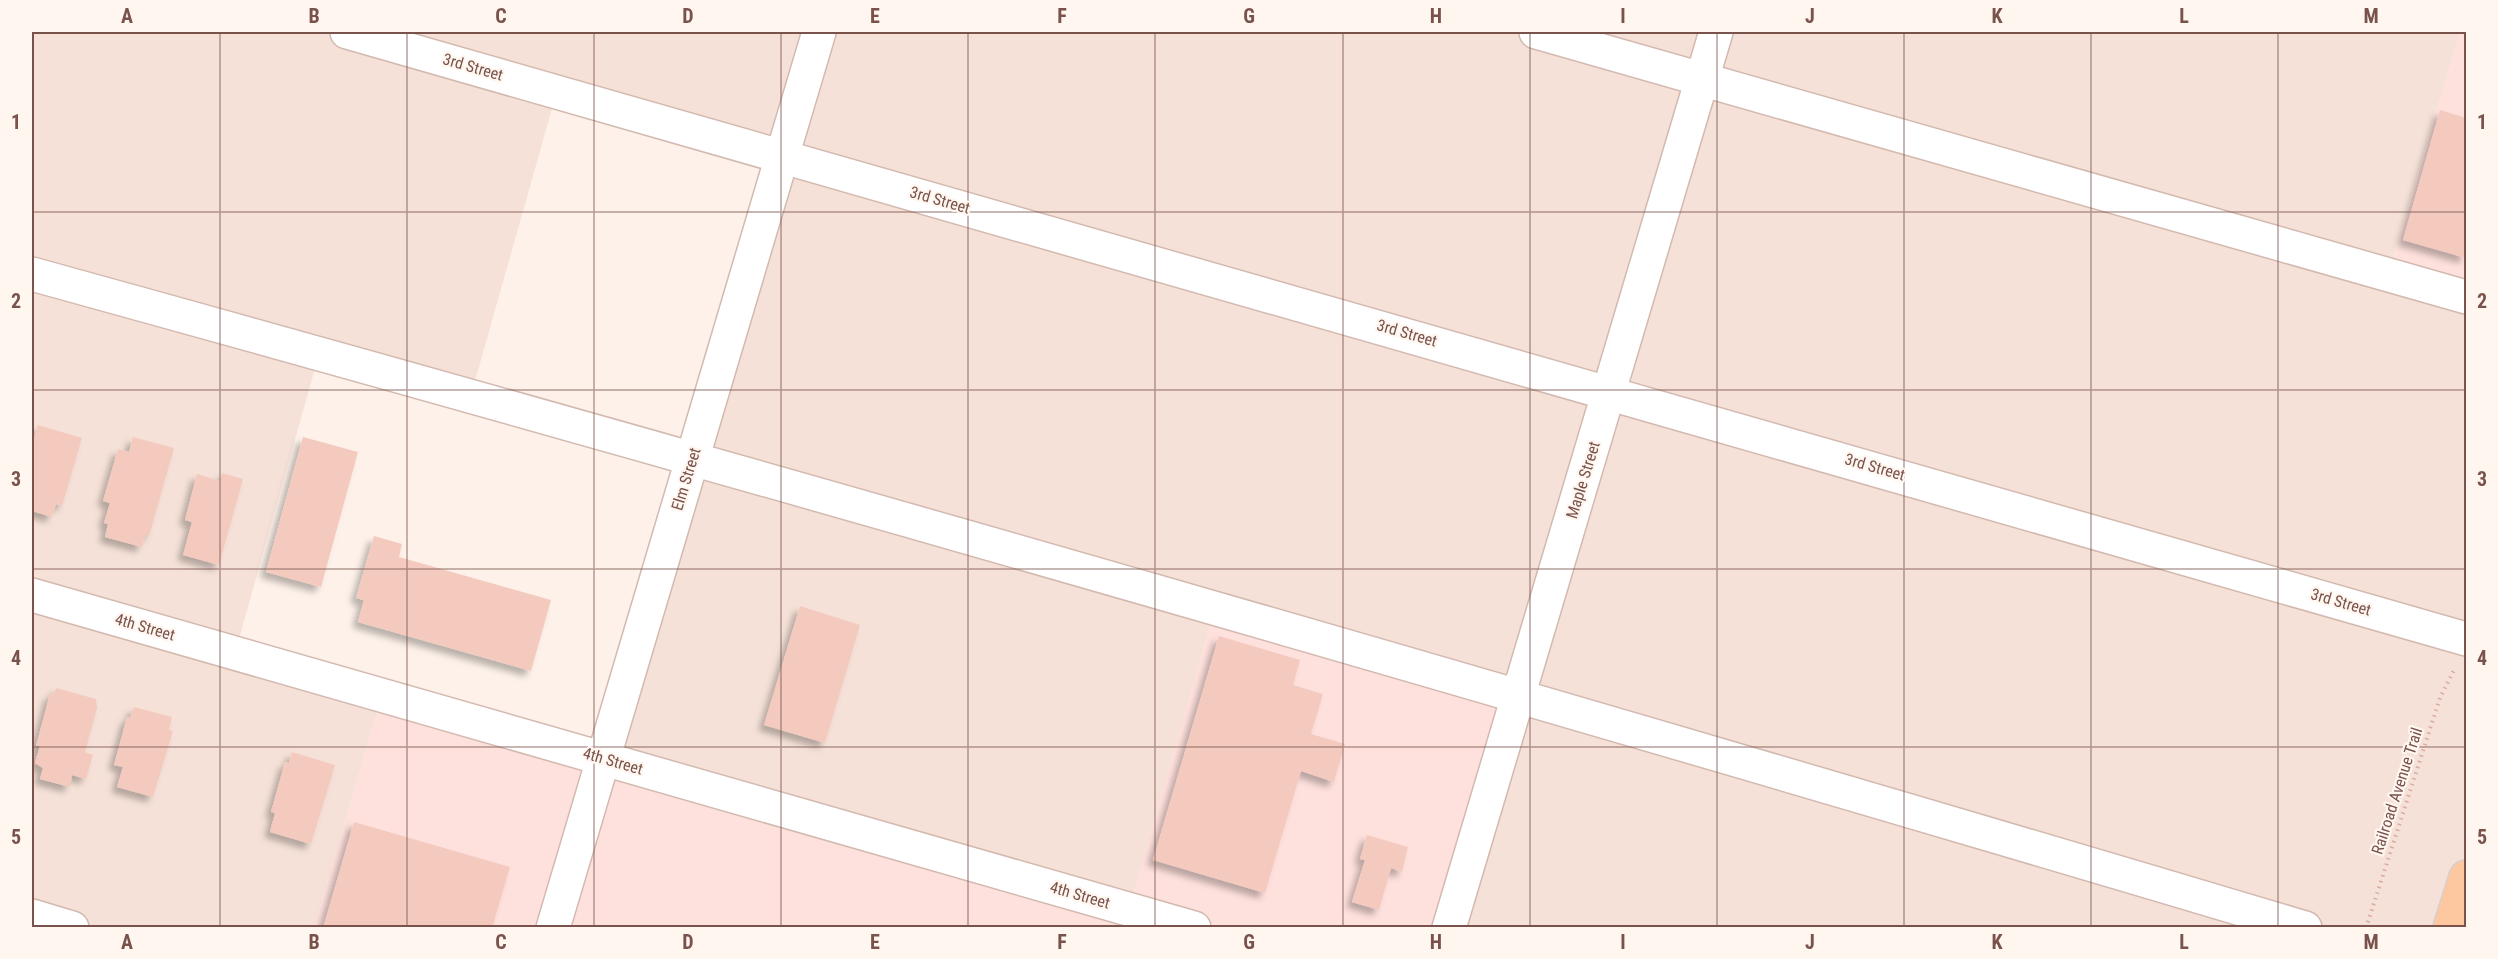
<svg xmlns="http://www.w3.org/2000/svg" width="2498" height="959" viewBox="0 0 2498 959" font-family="'Roboto Condensed',sans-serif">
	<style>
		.residential { fill: #f5e1d7 }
		.commercial { fill: #fee0dc }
		.building { fill: #f4cabf; filter: url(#shadow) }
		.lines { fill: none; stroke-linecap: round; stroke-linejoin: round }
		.minor-casing { stroke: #d3b9b0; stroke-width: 36 }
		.major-casing { stroke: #d9cfcd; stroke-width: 36 }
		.path { stroke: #daaca1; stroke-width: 4; stroke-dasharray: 1.5 4.5; stroke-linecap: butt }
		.minor { stroke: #fff; stroke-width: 33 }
		.major { stroke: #fdc8a0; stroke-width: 33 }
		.grid { fill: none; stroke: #79524b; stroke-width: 1.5; stroke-opacity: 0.55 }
		.labels { text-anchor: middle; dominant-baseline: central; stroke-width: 4.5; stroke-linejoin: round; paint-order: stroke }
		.street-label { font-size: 16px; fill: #79524b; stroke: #fff6f0 }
		.neatline { fill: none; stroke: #79524b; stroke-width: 2 }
		.grid-label { font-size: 20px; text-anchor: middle; font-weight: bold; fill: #79524b }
	</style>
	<defs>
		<filter id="shadow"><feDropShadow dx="-5.5" dy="5.5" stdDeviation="3" flood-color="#0004"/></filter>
	</defs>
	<rect width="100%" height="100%" fill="#fdf1e9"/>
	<path class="residential" d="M32,32H2460L2388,274L2466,297V877L2450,927H1449L1215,608L1129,909L603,758L782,155L557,91L471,395L319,354L235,653L382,695L314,927L72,928L32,916Z"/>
	<path class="commercial" d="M2460,32H2466V297L2388,275Z
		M1215,607L1519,694L1449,927L314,928L382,695L1129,908Z"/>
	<path class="building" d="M2440,110L2466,118V258L2403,240Z
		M38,425L82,438L62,506L56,504L52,517L32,511V445Z
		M133,437L174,448L149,536L145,534L142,547L105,537L108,524L104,523L110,503L103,501L118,449L129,452Z
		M303,437L358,452L321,587L266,572Z
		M222,473L243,479L219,565L183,555L192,522L185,520L197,474L220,481Z
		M374,536L402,544L399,557L551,600L531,671L358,622L364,600L356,598Z
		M800,606L860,625L825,743L764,725Z
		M1219,636L1300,660L1293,685L1323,694L1311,734L1345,744L1334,782L1301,771L1265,893L1153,860Z
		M56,688L96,699L97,708L85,752L93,755L86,779L72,775L70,787L40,779L43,768L35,763L40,746H36L50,694L54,695Z
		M134,707L172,717L169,730L173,731L153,797L117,787L123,767L114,765L127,717L130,718Z
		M292,752L335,765L311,844L270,832L275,813L271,812L285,762L289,763Z
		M354,822L510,867L492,928H323Z
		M1367,835L1408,847L1402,872L1391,868L1379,910L1352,902L1365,860L1360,859Z"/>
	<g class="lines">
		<defs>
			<path id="minor" d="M347,32L2466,639
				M1536,32L2466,297
				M32,274C792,484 1549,703 2305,928
				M32,595L1194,928
				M32,916L72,928
				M553,928L819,32
				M1449,928L1716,32"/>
			<path id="major" d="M2450,928L2466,877"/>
		</defs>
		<use href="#minor" class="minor-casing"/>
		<use href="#major" class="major-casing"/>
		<path class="path" d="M2366,928L2440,698L2454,670"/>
		<use href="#minor" class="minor"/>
		<use href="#major" class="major"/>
	</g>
	<path class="grid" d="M220,32V928M407,32V928M594,32V928M781,32V928M968,32V928M1155,32V928M1343,32V928M1530,32V928M1717,32V928M1904,32V928M2091,32V928M2278,32V928M32,212H2466M32,390H2466M32,569H2466M32,747H2466"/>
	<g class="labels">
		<g class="street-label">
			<text transform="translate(473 67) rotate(16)">3rd Street</text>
			<text transform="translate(940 200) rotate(16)">3rd Street</text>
			<text transform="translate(1407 333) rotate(16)">3rd Street</text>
			<text transform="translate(1875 467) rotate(16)">3rd Street</text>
			<text transform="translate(686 479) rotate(-73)">Elm Street</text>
			<text transform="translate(1583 480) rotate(-73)">Maple Street</text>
			<text transform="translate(2341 602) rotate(16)">3rd Street</text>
			<text transform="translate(145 627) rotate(16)">4th Street</text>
			<text transform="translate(613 761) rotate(16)">4th Street</text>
			<text transform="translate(2397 791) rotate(-72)">Railroad Avenue Trail</text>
			<text transform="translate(1080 895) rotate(16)">4th Street</text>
		</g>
	</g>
	<rect width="2498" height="959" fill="none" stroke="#fff6f0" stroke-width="66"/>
	<rect x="33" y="33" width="2432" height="893" class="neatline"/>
	<g class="grid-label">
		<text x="127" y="23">A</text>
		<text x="314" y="23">B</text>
		<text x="501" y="23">C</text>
		<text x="688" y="23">D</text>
		<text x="875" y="23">E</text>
		<text x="1062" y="23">F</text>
		<text x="1249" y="23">G</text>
		<text x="1436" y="23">H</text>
		<text x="1623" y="23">I</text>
		<text x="1810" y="23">J</text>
		<text x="1997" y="23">K</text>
		<text x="2184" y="23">L</text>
		<text x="2371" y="23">M</text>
		<text x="16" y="129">1</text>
		<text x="2482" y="129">1</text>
		<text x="16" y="308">2</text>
		<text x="2482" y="308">2</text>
		<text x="16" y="486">3</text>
		<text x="2482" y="486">3</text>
		<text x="16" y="665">4</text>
		<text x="2482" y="665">4</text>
		<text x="16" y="844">5</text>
		<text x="2482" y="844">5</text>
		<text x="127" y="949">A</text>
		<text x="314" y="949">B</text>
		<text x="501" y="949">C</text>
		<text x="688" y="949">D</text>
		<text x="875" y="949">E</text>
		<text x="1062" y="949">F</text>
		<text x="1249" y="949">G</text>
		<text x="1436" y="949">H</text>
		<text x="1623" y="949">I</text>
		<text x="1810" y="949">J</text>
		<text x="1997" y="949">K</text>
		<text x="2184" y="949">L</text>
		<text x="2371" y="949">M</text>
	</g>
</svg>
